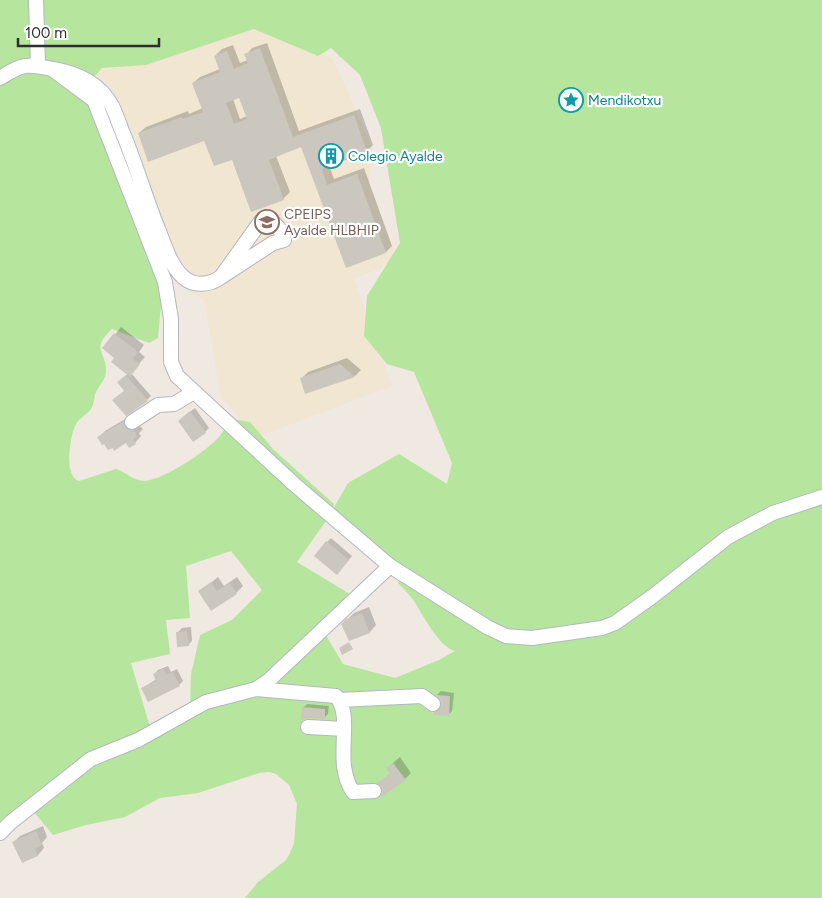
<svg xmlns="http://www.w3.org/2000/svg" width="822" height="898" viewBox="0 0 822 898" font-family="Figtree,sans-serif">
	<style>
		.education { fill: #f0e6d1 }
		.green { fill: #b6e59e; fill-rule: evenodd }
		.shadow { fill: #0003; fill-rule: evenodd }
		.building { fill: #cbc7bf; fill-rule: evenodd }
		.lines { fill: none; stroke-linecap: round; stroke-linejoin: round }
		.minor-casing { stroke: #b4b7c1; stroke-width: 16 }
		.minor { stroke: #fff; stroke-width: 14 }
		.labels { text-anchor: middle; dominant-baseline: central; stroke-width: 4.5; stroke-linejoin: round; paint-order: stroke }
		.culture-label { font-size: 14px; fill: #0d838f; stroke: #fff; text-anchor: start }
		.education-label { font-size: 14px; fill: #785e54; stroke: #fff; text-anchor: start }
	</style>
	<rect width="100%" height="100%" fill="#efe9e1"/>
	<path class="education" d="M255,26L333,59L373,149L369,183L398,261L354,279L392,386L257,437L221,397L204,300L174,280L120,144L105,113L84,86L95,69L110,68Z"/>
	<path class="green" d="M0,0H822V898H245L258,882L286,860L289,855L294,843L297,804L289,785L276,774L269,772L259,773L198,793L160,798L125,817L86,825L53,835L34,812L0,824ZM254,29L318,56L331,48L360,75L381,128L400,243L367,296L364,336L387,364L414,372L452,463L447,484L399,454L348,483L333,509L334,504L274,450L250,422L225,418C225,423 226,426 224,430C215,447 164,480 144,481C134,481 126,472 116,469L79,481C63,476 70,435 76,424C80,417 89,414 92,407C94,403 94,399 95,395C97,387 106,380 106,371C106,350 90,350 112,329L149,343L158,338L165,261L114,132L91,80L102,68L146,65ZM333,511L404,576L398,583C404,589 409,594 414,601C423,615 439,647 455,651L439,660L395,678L343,664L324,632L353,596L297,562ZM231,551L262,590L232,620L200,635L191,674L190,711L150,727L131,663L170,654L166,620L190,618L186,566Z"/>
	<path class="shadow" d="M267,43L299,131L360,109L373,145L367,151L329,165L334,179L364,168L392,246L386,252L346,266L302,145L276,156L290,192L283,199L232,158L205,140L139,133L146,127L188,111L189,114L203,108L193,83L200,77L220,69L215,56L222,49L233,45L240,63L248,60L246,55L252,48ZM240,96L247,116L240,119L233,99Z
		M121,327L144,345L139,352L145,357L131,373L151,396L147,400L125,390L122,378L128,374L116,358L104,348Z
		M347,358L361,370L355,376L306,392L301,379L308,372Z
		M195,408L209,428L205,432L183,417Z
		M130,416L143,429L139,433L141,436L135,443L99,437L105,431Z
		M331,538L352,556L341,569L327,542Z
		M218,577L224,586L237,577L243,586L236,593L199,592Z
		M369,607L376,625L370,632L349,640L343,624L354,613Z
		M191,627L192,641L188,645L178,632L182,628Z
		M168,666L171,672L177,669L183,681L179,685L148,700L142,688L157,679L154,675L158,670Z
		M441,691L454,693L452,711L448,715L435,713L442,707V699L437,695Z
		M307,704L329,706L328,714L324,718L303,708Z
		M400,757L411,773L405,779L383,786L379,783L391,773L387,768Z
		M43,826L47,837L42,843L44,848L38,855L22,862L14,842L20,836Z"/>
	<path class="building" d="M260,48L293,137L354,115L367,152L322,169L327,185L357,174L386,253L346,268L301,147L269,160L284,200L251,212L232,160L214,166L204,141L148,162L138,133L182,117L183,119L203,112L192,83L220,72L214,56L227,51L234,69L248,63L244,54ZM239,98L247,119L234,124L226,103Z
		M114,333L138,352L133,359L140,364L130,377L111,362L114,358L102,348Z
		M340,364L355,377L305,394L300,378Z
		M126,375L148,401L126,416L112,400L124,391L117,382Z
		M190,411L206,433L193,442L178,421Z
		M124,421L125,427L129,430H134L137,437L133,439L136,444L129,448L126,443L114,451L113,448L108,450L104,444L102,445L97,437Z
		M326,541L349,560L337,575L314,556Z
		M211,582L217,591L230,583L237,594L211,611L198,591Z
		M362,613L370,633L349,641L341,624L346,619Z
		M187,631L189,646L177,647L176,632Z
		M349,642L353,649L342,655L339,648Z
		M163,669L167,675L173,672L180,686L148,702L141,688L156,681L153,674Z
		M436,695L450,696L449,716L434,715V712L440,709L442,704L441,700Z
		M302,707L325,709V719L308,718L301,720Z
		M393,763L406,780L382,797V787L377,783L390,774L386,768Z
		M36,831L42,845L35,848L38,856L22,863L12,842Z"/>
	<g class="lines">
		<defs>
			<path id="minor" d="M36,0L38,66
				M52,69L94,100L165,282L171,319V362L177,376L295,485L390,566L487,627L506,636L532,638L602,628L615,623L653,596L728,537L773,513L822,497
				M0,78C23,63 27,64 53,69C77,73 100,84 112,106C116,114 119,123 122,131C136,164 146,200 160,234C166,249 171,266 183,277C194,287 210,285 221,277L273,243L284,240C281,229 277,225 268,219L261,221L221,277
				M132,422L158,405L174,404L194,392
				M256,689L336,696C355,718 332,761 353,792L374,791
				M339,700L422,696L433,704
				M308,727L344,729
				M0,833L11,822L91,759L138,740L206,702L256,689L268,681L390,566"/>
		</defs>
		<use href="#minor" class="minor-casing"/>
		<use href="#minor" class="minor"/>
	</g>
	<defs>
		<symbol id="sight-ring" viewBox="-11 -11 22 22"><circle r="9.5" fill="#fff" stroke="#0f9aa8" stroke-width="1.5"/><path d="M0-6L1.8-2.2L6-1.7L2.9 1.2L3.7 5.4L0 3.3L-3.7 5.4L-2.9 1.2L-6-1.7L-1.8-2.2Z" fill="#0f9aa8"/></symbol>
		<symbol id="building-ring" viewBox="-11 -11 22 22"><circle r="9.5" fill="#fff" stroke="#0f9aa8" stroke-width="1.5"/><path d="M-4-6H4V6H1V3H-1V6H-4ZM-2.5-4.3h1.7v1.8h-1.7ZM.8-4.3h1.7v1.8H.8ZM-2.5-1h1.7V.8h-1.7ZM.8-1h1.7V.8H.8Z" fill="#0f9aa8"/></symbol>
		<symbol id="school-ring" viewBox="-11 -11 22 22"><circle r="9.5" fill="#fff" stroke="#8d6e63" stroke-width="1.5"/><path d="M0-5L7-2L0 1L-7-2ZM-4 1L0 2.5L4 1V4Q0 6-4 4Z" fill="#8d6e63"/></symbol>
	</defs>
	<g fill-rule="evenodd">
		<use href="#sight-ring" x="557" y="86" width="28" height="28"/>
		<use href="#building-ring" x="317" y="142" width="28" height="28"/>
		<use href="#school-ring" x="253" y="208" width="28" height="28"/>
	</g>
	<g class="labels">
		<g class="culture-label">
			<text x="588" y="100">Mendikotxu</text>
			<text x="348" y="156">Colegio Ayalde</text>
		</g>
		<g class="education-label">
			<text x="284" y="214">CPEIPS<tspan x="284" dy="16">Ayalde HLBHIP</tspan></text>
		</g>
	</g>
	<path d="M18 38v8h141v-8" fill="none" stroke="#2e2e2e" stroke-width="2.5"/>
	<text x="25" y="38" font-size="15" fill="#2e2e2e" stroke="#ffffff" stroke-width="4" paint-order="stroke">100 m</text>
</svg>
